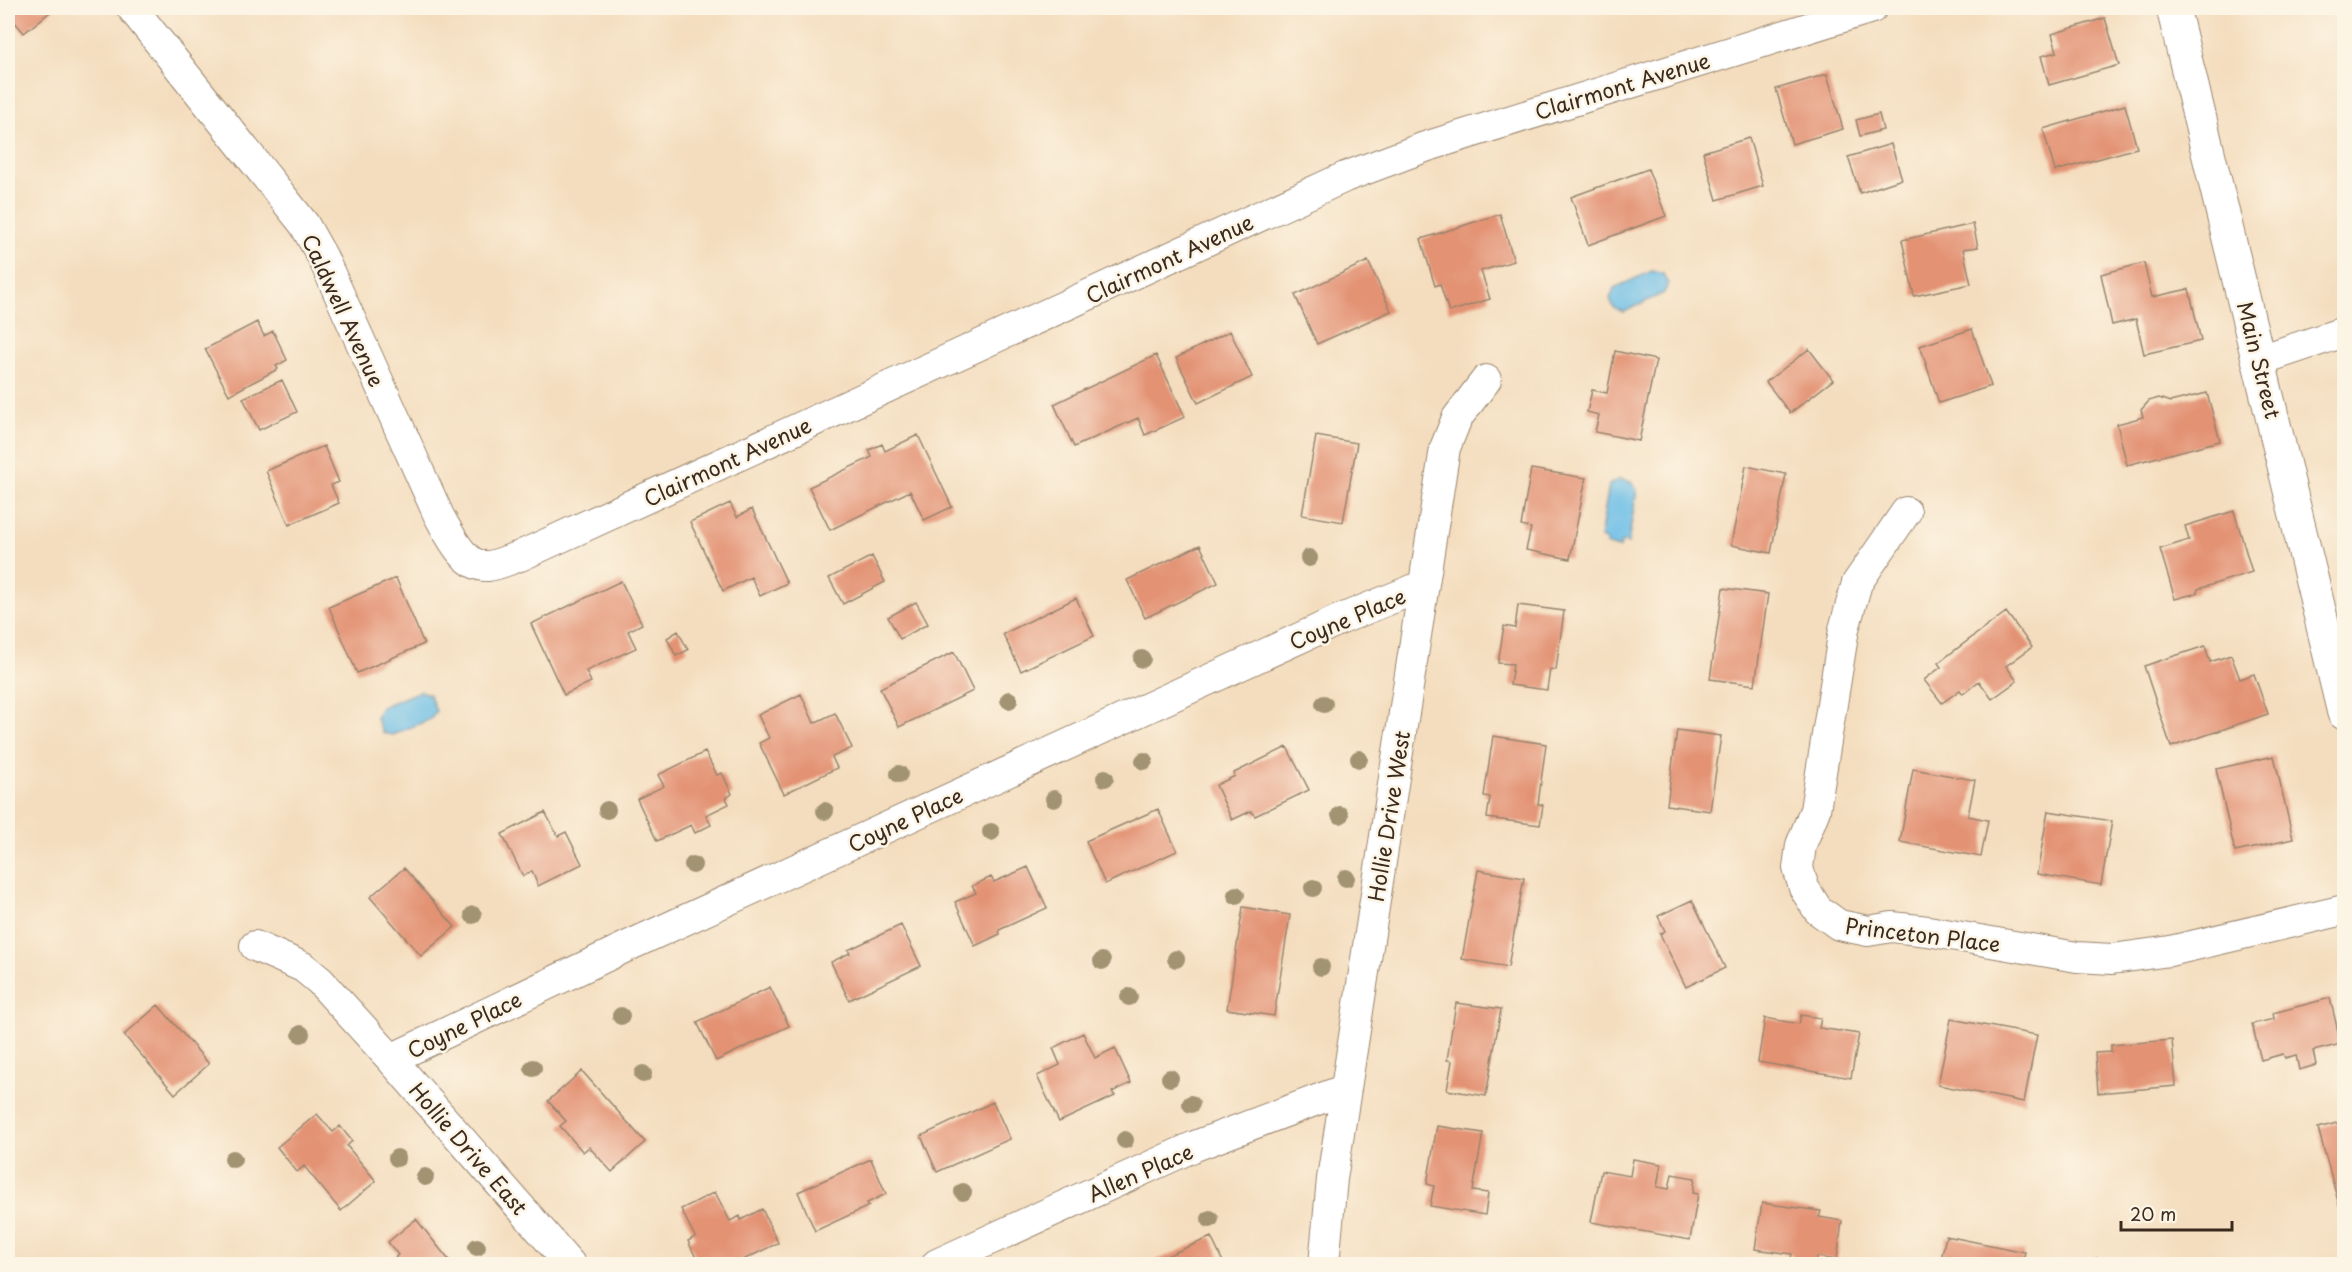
<svg xmlns="http://www.w3.org/2000/svg" width="2352" height="1272" viewBox="0 0 2352 1272" font-family="'Playpen Sans',sans-serif">
	<style>
		.water { fill: #6bbde7; stroke: #537482; stroke-width: 1.5 }
		.building { fill: #e39273 }
		.lines { fill: none; stroke-linecap: round; stroke-linejoin: round }
		.street-casing { stroke: #98846e; stroke-width: 32 }
		.secondary-casing { stroke: #98846e; stroke-width: 35 }
		.street { stroke: #fff; stroke-width: 30 }
		.secondary { stroke: #fff; stroke-width: 33 }
		.tree { fill: #a29473 }
		.labels { text-anchor: middle; dominant-baseline: central; stroke-width: 5; stroke-linejoin: round; paint-order: stroke }
		.street-label { font-size: 21px; fill: #3b2a1e; stroke: #fcf5e5 }
	</style>
	<rect width="100%" height="100%" fill="#fcf5e5"/>
	<filter id="ink" filterUnits="userSpaceOnUse"><feTurbulence type="fractalNoise" baseFrequency=".0167" numOctaves="2"/><feDisplacementMap in="SourceGraphic" scale="12" xChannelSelector="R" yChannelSelector="G"/><feConvolveMatrix kernelMatrix="1 2 1 2 8 2 1 2 1" color-interpolation-filters="sRGB"/></filter>
	<filter id="wash" filterUnits="userSpaceOnUse"><feTurbulence type="fractalNoise" baseFrequency=".008" numOctaves="4" result="noise"/><feDisplacementMap in="SourceGraphic" scale="24" xChannelSelector="R" yChannelSelector="G"/><feGaussianBlur stdDeviation="1.35" result="paint"/><feColorMatrix in="noise" values="0 0 0 0 0 0 0 0 0 0 0 0 0 0 0 0 0 1.4 0 .05"/><feComposite in="paint" operator="in"/></filter>
	<g filter="url(#wash)">
		<rect width="100%" height="100%" fill="#f4ddbe"/>
		<path class="water" d="M1652,271L1663,274L1668,284L1664,293L1624,312L1614,308L1610,299L1614,288Z
			M1619,479L1631,482L1637,490L1628,543L1621,542L1620,548L1606,545V540L1600,538L1609,485Z
			M420,691L429,694L436,711L431,719L392,735L383,733L376,718L381,707Z"/>
		<g id="blocks">
			<path class="building" d="M8,8H55L24,33L12,19L8,22Z
				M2105,18L2119,65L2049,85L2041,56L2057,52L2052,34Z
				M1827,74L1843,129L1792,144L1776,89Z
				M2125,105L2137,148L2055,171L2043,129Z
				M1879,114L1883,130L1860,136L1856,120Z
				M1749,138L1763,186L1717,200L1703,152Z
				M1891,144L1902,179L1860,193L1848,157Z
				M1648,169L1666,216L1588,245L1571,197Z
				M1500,214L1514,261L1481,271L1490,299L1449,312L1440,284L1435,286L1421,239Z
				M1973,224L1978,247L1963,249L1971,284L1914,296L1902,240Z
				M1368,261L1391,311L1317,344L1295,295Z
				M2144,263L2152,297L2189,289L2201,341L2144,354L2136,319L2112,325L2101,274Z
				M257,322L264,336L273,331L287,360L276,366L278,369L229,395L205,349Z
				M1972,329L1991,386L1939,403L1920,346Z
				M1230,331L1252,377L1198,403L1176,358Z
				M1809,349L1833,380L1790,413L1766,382Z
				M1615,351L1656,360L1639,441L1595,432L1599,415L1587,412L1592,390L1607,393Z
				M1156,355L1185,417L1145,435L1138,418L1074,447L1054,404Z
				M282,380L297,412L259,430L243,398Z
				M2207,393L2220,441L2127,465L2117,424L2143,417L2141,410L2149,401L2159,398L2170,402Z
				M918,435L952,507L924,520L910,491L830,530L809,487L872,457L869,450L882,444L885,451Z
				M1316,436L1357,443L1343,522L1302,515Z
				M324,446L339,482L331,485L339,503L289,525L266,471Z
				M1746,466L1786,474L1771,553L1731,545Z
				M1531,469L1586,478L1570,559L1526,550L1531,528L1521,526Z
				M730,503L737,517L752,509L787,583L760,596L751,577L723,591L690,522Z
				M2234,511L2252,572L2198,589L2197,593L2175,599L2160,549L2189,540L2185,526Z
				M1200,545L1218,583L1145,618L1127,580Z
				M872,556L885,582L843,604L829,578Z
				M396,578L424,644L357,673L329,607Z
				M621,581L642,624L628,631L636,648L586,671L591,682L564,695L531,624Z
				M1723,588L1768,594L1755,685L1710,679Z
				M1076,598L1094,636L1021,671L1003,634Z
				M916,602L928,624L900,639L888,617Z
				M1518,605L1564,611L1556,670L1550,669L1547,690L1510,685L1513,664L1498,663L1504,626L1515,628Z
				M2006,612L2032,647L2006,666L2017,681L1992,699L1979,681L1963,694L1960,690L1942,703L1924,680L1941,667L1938,663Z
				M678,631L688,650L676,656L667,638Z
				M2205,646L2210,662L2231,655L2240,679L2254,674L2268,714L2171,747L2144,666Z
				M954,652L973,691L899,727L880,688Z
				M801,694L814,723L835,713L852,748L832,757L837,768L784,794L759,743L769,738L758,715Z
				M1677,730L1721,736L1710,811L1667,805Z
				M1493,736L1546,744L1538,804L1543,805L1540,825L1487,818L1490,797L1484,796Z
				M1287,747L1309,790L1255,816L1251,811L1232,820L1216,785L1235,776L1234,773Z
				M705,752L717,775L722,773L732,794L726,798L729,804L706,815L711,825L695,833L691,825L657,841L637,799L664,786L658,775Z
				M2274,756L2293,839L2235,852L2216,769Z
				M1913,769L1975,780L1968,816L1988,820L1981,857L1900,842Z
				M1158,809L1177,851L1105,884L1086,841Z
				M2048,811L2112,821L2101,885L2037,874Z
				M545,812L558,836L566,832L582,864L538,886L532,871L523,876L502,834Z
				M1028,867L1047,908L999,930L1000,934L975,946L955,902L976,893L972,886L991,877L994,882Z
				M404,868L455,927L421,956L370,897Z
				M1478,870L1524,878L1508,967L1462,959Z
				M1692,900L1725,968L1686,987L1660,934L1665,931L1658,916Z
				M1243,907L1290,915L1274,1016L1227,1009Z
				M901,925L921,966L849,1000L831,962L850,953L848,950Z
				M770,987L789,1026L716,1061L697,1022Z
				M2330,998L2341,1044L2313,1051L2316,1065L2299,1070L2296,1055L2285,1058L2283,1054L2261,1060L2252,1024L2274,1019L2273,1013Z
				M1456,1003L1501,1009L1486,1096L1447,1090L1452,1061L1447,1060Z
				M158,1005L209,1064L175,1094L124,1035Z
				M1801,1015L1821,1018L1819,1028L1859,1034L1851,1078L1758,1062L1765,1018L1799,1024Z
				M1951,1019L2037,1035L2024,1102L1938,1085Z
				M1083,1033L1095,1058L1115,1048L1131,1083L1112,1092L1115,1096L1059,1122L1037,1076L1060,1065L1053,1048Z
				M2172,1040L2176,1086L2098,1093L2095,1053L2111,1052V1045Z
				M582,1071L645,1142L612,1172L589,1147L583,1152L560,1126L566,1121L548,1101Z
				M993,1102L1010,1139L937,1172L921,1136Z
				M317,1114L333,1132L340,1126L352,1141L347,1146L376,1181L341,1211L304,1166L297,1172L277,1147Z
				M2344,1121V1203L2339,1205L2318,1128Z
				M1437,1126L1483,1133L1473,1191L1488,1193L1485,1215L1430,1206L1434,1186L1427,1184Z
				M871,1159L886,1194L867,1203L869,1206L815,1231L798,1192Z
				M1633,1159L1661,1164L1657,1187L1669,1189L1672,1174L1695,1178L1693,1193L1698,1194L1690,1240L1591,1222L1601,1171L1630,1176Z
				M715,1192L730,1221L740,1216L741,1220L762,1209L778,1243L735,1264H699L688,1241L695,1237L681,1209Z
				M1762,1203L1821,1211L1819,1217L1842,1221L1837,1260L1817,1257L1816,1264H1790L1792,1254L1755,1249Z
				M416,1219L452,1264H387L398,1255L388,1242Z
				M1946,1236L2025,1252L2022,1264H1940Z
				M1211,1237L1224,1264H1157L1155,1261Z
				M2096,1258L2125,1263V1264H2095Z"/>
		</g>
	</g>
	<g filter="url(#ink)">
		<use href="#blocks" fill-opacity="0" stroke="#98846e" stroke-width="1.5"/>
		<g class="lines">
			<defs>
				<path id="street" d="M132,8L304,224L322,256L439,516C449,533 464,568 488,566C498,565 510,559 520,556L1345,177L1425,147L1872,8
					M2260,360L2344,332
					M1906,512L1857,583L1844,629L1815,810L1801,845L1798,868L1804,888L1818,910L1839,925L1868,931L1892,927L1928,931L2077,957L2112,959L2170,951L2344,910
					M255,946L303,967L320,981L391,1059L570,1264
					M391,1059L628,946L1339,620L1422,586
					M937,1264L1195,1146L1346,1089
					M1324,1264L1332,1179L1445,448L1457,418L1486,380"/>
				<path id="secondary" d="M2173,8L2344,713"/>
			</defs>
			<use href="#street" class="street-casing"/>
			<use href="#secondary" class="secondary-casing"/>
			<use href="#street" class="street"/>
			<use href="#secondary" class="secondary"/>
		</g>
		<g class="tree">
			<circle cx="1309" cy="558" r="9"/>
			<circle cx="1142" cy="659" r="9"/>
			<circle cx="1009" cy="700" r="9"/>
			<circle cx="1324" cy="704" r="9"/>
			<circle cx="1359" cy="759" r="9"/>
			<circle cx="1144" cy="761" r="9"/>
			<circle cx="899" cy="774" r="9"/>
			<circle cx="1105" cy="778" r="9"/>
			<circle cx="1054" cy="799" r="9"/>
			<circle cx="607" cy="810" r="9"/>
			<circle cx="825" cy="811" r="9"/>
			<circle cx="1340" cy="815" r="9"/>
			<circle cx="991" cy="832" r="9"/>
			<circle cx="693" cy="865" r="9"/>
			<circle cx="1346" cy="878" r="9"/>
			<circle cx="1313" cy="888" r="9"/>
			<circle cx="1236" cy="895" r="9"/>
			<circle cx="473" cy="915" r="9"/>
			<circle cx="1176" cy="959" r="9"/>
			<circle cx="1102" cy="961" r="9"/>
			<circle cx="1321" cy="967" r="9"/>
			<circle cx="1129" cy="997" r="9"/>
			<circle cx="621" cy="1016" r="9"/>
			<circle cx="301" cy="1034" r="9"/>
			<circle cx="533" cy="1068" r="9"/>
			<circle cx="643" cy="1074" r="9"/>
			<circle cx="1170" cy="1078" r="9"/>
			<circle cx="1191" cy="1104" r="9"/>
			<circle cx="1125" cy="1140" r="9"/>
			<circle cx="397" cy="1158" r="9"/>
			<circle cx="233" cy="1159" r="9"/>
			<circle cx="425" cy="1177" r="9"/>
			<circle cx="963" cy="1192" r="9"/>
			<circle cx="1210" cy="1219" r="9"/>
			<circle cx="477" cy="1247" r="9"/>
		</g>
	</g>
	<g class="labels">
		<g class="street-label">
			<text transform="translate(1622 85) rotate(-17)">Clairmont Avenue</text>
			<text transform="translate(1169 258) rotate(-25)">Clairmont Avenue</text>
			<text transform="translate(344 310) rotate(65)">Caldwell Avenue</text>
			<text transform="translate(2260 360) rotate(76)">Main Street</text>
			<text transform="translate(727 461) rotate(-25)">Clairmont Avenue</text>
			<text transform="translate(1347 618) rotate(-23)">Coyne Place</text>
			<text transform="translate(1388 816) rotate(-81)">Hollie Drive West</text>
			<text transform="translate(905 819) rotate(-25)">Coyne Place</text>
			<text transform="translate(1923 934) rotate(7)">Princeton Place</text>
			<text transform="translate(464 1024) rotate(-26)">Coyne Place</text>
			<text transform="translate(469 1148) rotate(49)">Hollie Drive East</text>
			<text transform="translate(1140 1172) rotate(-24)">Allen Place</text>
		</g>
	</g>
	<rect width="2352" height="1272" fill="none" stroke="#fcf5e5" stroke-width="30"/>
	<path d="M2121 1221v9h111v-9" fill="none" stroke="#3b2a1e" stroke-width="3"/>
	<text x="2130" y="1221" font-size="18" fill="#3b2a1e" stroke="#fcf5e5" stroke-width="4.5" paint-order="stroke">20 m</text>
</svg>
